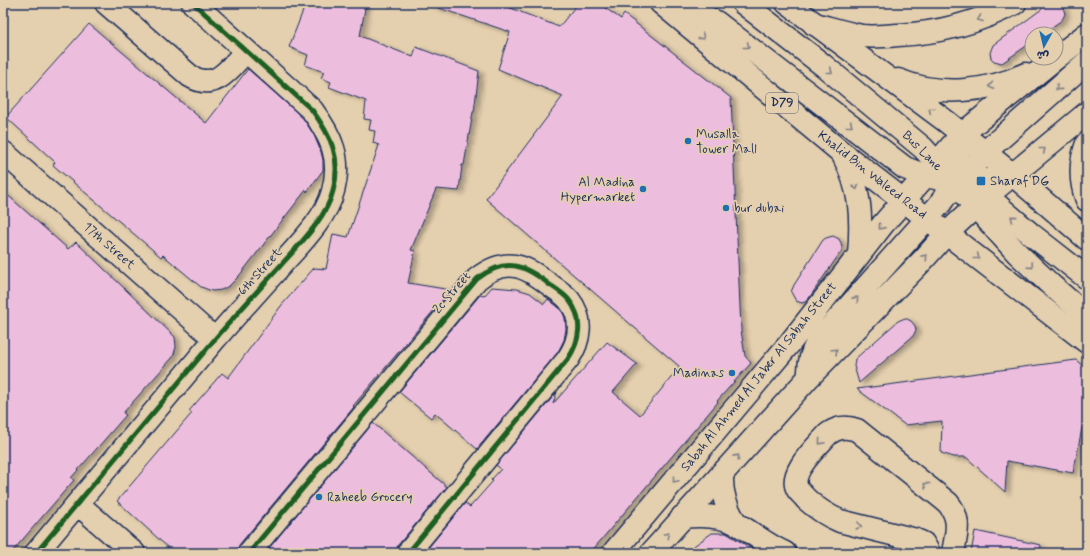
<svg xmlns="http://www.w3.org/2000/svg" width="1090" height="556" viewBox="0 0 1090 556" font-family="Mynerve,'Playpen Sans Arabic',sans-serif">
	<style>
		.building { fill: #edbdde; stroke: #1b2f5e; filter: url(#shadow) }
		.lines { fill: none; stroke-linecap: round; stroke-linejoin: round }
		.minor-casing { stroke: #1b2f5e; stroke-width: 25 }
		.major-casing { stroke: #1b2f5e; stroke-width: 25 }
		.minor { stroke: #e4cfae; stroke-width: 22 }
		.major { stroke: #e4cfae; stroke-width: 22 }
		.cycleway-casing { stroke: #e4cfae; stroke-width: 8 }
		.cycleway { stroke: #1b5e20; stroke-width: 5 }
		.oneway { stroke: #807f86 }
		.poi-dot { fill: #1f6fb2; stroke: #e4cfae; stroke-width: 1.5 }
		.labels { text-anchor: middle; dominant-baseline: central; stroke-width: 3.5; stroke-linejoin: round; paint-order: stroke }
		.shield { fill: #e4cfae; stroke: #575f76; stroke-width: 1 }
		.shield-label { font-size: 12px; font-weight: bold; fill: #1b2f5e }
		.poi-label { font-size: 13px; fill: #1b2f5e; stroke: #e4cfae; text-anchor: start }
		.street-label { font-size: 13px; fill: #1b2f5e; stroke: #e4cfae }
	</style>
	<defs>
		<filter id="shadow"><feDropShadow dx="4.5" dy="2.5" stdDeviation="2" flood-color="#0004"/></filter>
	</defs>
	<rect width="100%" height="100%" fill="#e4cfae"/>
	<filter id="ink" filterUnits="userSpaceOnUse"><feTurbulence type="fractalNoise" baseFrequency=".025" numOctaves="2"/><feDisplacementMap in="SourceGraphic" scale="8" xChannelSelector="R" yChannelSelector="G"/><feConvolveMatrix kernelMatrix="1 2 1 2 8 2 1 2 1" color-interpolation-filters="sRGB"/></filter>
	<g filter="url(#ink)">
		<path class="building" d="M306,3H366L360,36L413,57L416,47L479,71L474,112H473L464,165H462L459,191L436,189L411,250L415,251L408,283L451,290L353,406L354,407L239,545L237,553H174L117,501L192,413L189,411L222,373L228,378L281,306L314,268L326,269L333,234L348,237L379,145L373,143L375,131L369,130L371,120L364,119L366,101L329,87L331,82L321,78L324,72L305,65L308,55L289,47Z
			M433,3H510L508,7L559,27L578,3H598L621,19L624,14L731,98L741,330L745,356L751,363L717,401L718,402L590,553H424L465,503L470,507L493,481L491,480L501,469L496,465L557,392L553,404L607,342L637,364L613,392L640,415L680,367L486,199L563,96L498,69L510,32L433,6Z
			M1050,3H1059L1063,7L1065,14L1062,20L1042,34H1032V42L1002,63L994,61L991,58L990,53L993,45Z
			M89,24L206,123L248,69L303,118L314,135L321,152L323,160V170L307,192L306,190L239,276L229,286L221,290L212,291L201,287L163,255L161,257L53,165L55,162L6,117Z
			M3,191L68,249L76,242L175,337L176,347L173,357L123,413L126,415L71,478L74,480L11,553H3Z
			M833,236L839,239L841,243L842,250L840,253L807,301L802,303L796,301L791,292L794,285L823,240L826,238Z
			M492,287L517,289L530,293L544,304L548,299L558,307L563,313L565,318L566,329L564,340L558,352L477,449L435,413L431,418L399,392L480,295L484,296Z
			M905,318L911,321L915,326L916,330L913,336L859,383L854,366L855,359L898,321Z
			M1076,360L1087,370V403L1073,473L1007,461L1005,492L966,457H954L941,453L942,421L905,425L857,389Z
			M373,423L447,487L398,545L396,553H265Z
			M975,531L1041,545L1040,553H971Z
			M712,533H726L759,553H684Z"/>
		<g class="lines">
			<defs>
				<path id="minor" d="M106,3L190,76C216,92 230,68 246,51
					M743,3L823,65L923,148L1017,253L1051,285L1087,316
					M814,24C830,28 846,33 862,36C873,37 887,36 898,35C940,33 978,23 1015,3
					M3,152L215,339
					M722,473C721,492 725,507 736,523
					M78,504L134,553
					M682,517C700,515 721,515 737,524C753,533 767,545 785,553
					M36,553C96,482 155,410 215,339C237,314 259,289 281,265C299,245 327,217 333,191C342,158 331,136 312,110L193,3
					M249,553L477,279C505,257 524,264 550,285C556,289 564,294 569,300C584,319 580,341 568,359L408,553
					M929,553L923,543L916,540L840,521C826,515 817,509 806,499C804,496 800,493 798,490C787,473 818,446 828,434C838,427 846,426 857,430L948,503C962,520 956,534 953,553"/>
				<path id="major" d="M661,3L841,152L1087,342
					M787,3L947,122L1013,175L1087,239
					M676,15C692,12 702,14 716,22L905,168C943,184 970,185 1010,176
					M1056,58L1087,34
					M898,80C939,97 987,92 1026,74
					M1087,143C1080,162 1080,182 1087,200
					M843,155C861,189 862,217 859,255
					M960,192L969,173L985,152L1087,62
					M973,192L987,196L1032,235L1087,278
					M809,377C808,363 811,353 818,341L940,204L950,189L955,168L962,135
					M613,553L790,343L884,223L962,134L1056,58
					M651,553L809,377L923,260L947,233L987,196L1087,113"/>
			</defs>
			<use href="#minor" class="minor-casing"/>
			<use href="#major" class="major-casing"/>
			<use href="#minor" class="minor"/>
			<use href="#major" class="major"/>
			<defs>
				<path id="cycleway" d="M36,553C96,482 155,410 215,339C237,314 259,289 281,265C299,245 327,217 333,191C342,158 331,136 312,110L193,3
					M249,553L477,279C505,257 524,264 550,285C556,289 564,294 569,300C584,319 580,341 568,359L408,553"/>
			</defs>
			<use href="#cycleway" class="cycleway-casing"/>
			<use href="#cycleway" class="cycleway"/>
		</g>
		<defs><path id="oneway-chevron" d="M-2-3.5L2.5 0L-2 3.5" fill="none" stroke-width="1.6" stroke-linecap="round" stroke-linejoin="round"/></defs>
		<g class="oneway">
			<use href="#oneway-chevron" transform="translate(980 19) rotate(159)"/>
			<use href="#oneway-chevron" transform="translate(702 37) rotate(40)"/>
			<use href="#oneway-chevron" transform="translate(747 46) rotate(38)"/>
			<use href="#oneway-chevron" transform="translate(830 71) rotate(39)"/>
			<use href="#oneway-chevron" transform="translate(991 86) rotate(170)"/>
			<use href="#oneway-chevron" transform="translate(1058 88) rotate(139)"/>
			<use href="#oneway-chevron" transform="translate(931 110) rotate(-143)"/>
			<use href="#oneway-chevron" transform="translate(850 125) rotate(38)"/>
			<use href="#oneway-chevron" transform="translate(1043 150) rotate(-39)"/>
			<use href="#oneway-chevron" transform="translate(856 187) rotate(74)"/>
			<use href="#oneway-chevron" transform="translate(1013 218) rotate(-140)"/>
			<use href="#oneway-chevron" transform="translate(881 227) rotate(129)"/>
			<use href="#oneway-chevron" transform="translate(925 257) rotate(-48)"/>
			<use href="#oneway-chevron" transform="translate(977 257) rotate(39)"/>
			<use href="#oneway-chevron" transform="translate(1031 266) rotate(44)"/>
			<use href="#oneway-chevron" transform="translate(856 299) rotate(-48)"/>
			<use href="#oneway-chevron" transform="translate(835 351) rotate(-46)"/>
			<use href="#oneway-chevron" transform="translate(821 442) rotate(130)"/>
			<use href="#oneway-chevron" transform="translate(737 457) rotate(-48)"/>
			<use href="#oneway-chevron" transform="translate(675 480) rotate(130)"/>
			<use href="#oneway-chevron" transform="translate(926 485) rotate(-141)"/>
			<use href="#oneway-chevron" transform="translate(859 526) rotate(14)"/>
			<use href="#oneway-chevron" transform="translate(667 535) rotate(-49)"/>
		</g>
	</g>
	<g class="poi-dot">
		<circle cx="688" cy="141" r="4"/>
		<rect x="976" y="176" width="10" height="10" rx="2"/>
		<circle cx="643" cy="189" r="4"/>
		<circle cx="726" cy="208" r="4"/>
		<circle cx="732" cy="373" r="4"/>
		<circle cx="319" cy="497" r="4"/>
	</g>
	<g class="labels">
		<rect class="shield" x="766" y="93" width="32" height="20" rx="3"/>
		<g class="shield-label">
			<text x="782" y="103">D79</text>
		</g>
		<g class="poi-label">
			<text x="696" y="134">Musalla<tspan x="696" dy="15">Tower Mall</tspan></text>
			<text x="990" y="181">Sharaf DG</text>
			<text x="635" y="182" text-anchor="end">Al Madina<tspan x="635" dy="15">Hypermarket</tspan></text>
			<text x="734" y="208">bur dubai</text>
			<text x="724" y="373" text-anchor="end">Madinas</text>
			<text x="327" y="497">Raheeb Grocery</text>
		</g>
		<g class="street-label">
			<text transform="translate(922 151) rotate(45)">Bus Lane</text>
			<text transform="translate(872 175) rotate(38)">Khalid Bin Waleed Road</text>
			<text transform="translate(109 246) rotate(41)">17th Street</text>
			<text transform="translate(260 272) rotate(-48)">6th Street</text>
			<text transform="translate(452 293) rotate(-49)">2c Street</text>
			<text transform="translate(759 377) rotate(-51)">Sabah Al Ahmed Al Jaber Al Sabah Street</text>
		</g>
	</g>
	<rect width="1090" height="556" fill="none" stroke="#e4cfae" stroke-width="16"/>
	<rect x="8" y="8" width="1074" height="540" fill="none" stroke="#1b2f5e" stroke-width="1.5" filter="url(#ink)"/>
	<g transform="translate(1044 46) rotate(188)"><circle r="19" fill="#e4cfae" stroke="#948f8e"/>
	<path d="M0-3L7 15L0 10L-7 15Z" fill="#1f6fb2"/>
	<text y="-6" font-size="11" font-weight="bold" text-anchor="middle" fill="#1b2f5e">ش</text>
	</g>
</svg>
